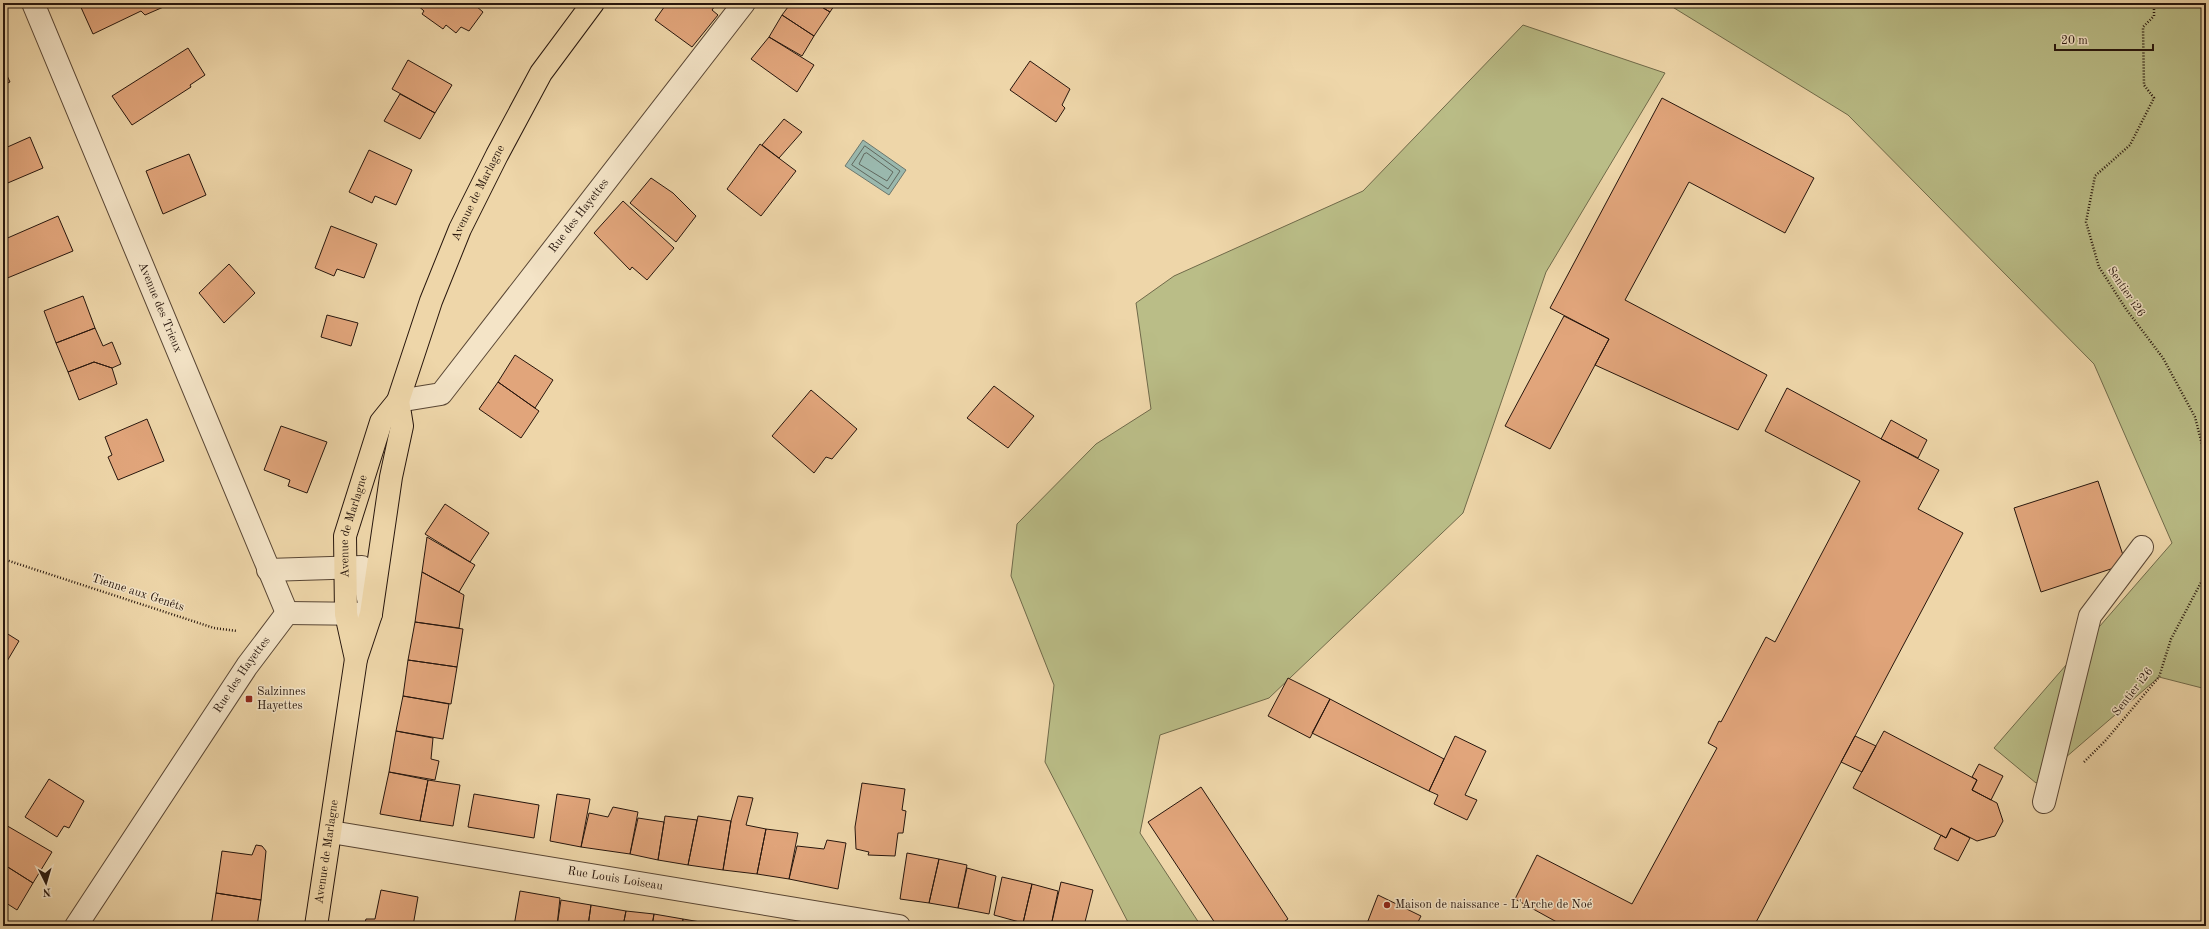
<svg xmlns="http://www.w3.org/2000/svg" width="2209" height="929" viewBox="0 0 2209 929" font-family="'Old Standard TT',serif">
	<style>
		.green { fill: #babd87; stroke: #706a4a }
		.water { fill: #9ab8ad; stroke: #6c776d }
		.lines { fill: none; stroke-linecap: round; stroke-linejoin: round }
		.shore { stroke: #60675d; stroke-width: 1 }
		.building { fill: #e1a57b; stroke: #27160d }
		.minor-casing { stroke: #594634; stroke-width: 24 }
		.major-casing { stroke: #27160d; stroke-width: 24 }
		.path { stroke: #27160d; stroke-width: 2.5; stroke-dasharray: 1 2; stroke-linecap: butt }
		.minor { stroke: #f4e4c7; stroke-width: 22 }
		.major { stroke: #eed6a9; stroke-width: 22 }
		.poi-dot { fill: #8f2418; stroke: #f4e4c7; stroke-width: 1.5 }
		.labels { text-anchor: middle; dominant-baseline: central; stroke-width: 3; stroke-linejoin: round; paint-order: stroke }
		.street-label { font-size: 12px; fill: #27160d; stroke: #f4e4c7 }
		.poi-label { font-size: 12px; fill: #27160d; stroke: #f4e4c7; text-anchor: start }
	</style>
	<rect width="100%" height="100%" fill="#eed6a9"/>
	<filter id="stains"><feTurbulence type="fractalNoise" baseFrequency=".005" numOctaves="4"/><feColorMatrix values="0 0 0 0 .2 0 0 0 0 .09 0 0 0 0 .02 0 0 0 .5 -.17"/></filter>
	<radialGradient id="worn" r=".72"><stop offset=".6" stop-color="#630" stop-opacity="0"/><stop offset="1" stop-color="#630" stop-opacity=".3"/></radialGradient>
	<path class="green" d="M1666,3H2206V689L2159,677L2036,783L1994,748L2172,543L2094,364L1848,115Z
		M1523,25L1665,73L1546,272L1463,513L1269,698L1160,735L1140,833L1201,926H1130L1045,762L1054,685L1011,576L1017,524L1096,444L1151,409L1136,303L1174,276L1363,191Z"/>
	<path class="water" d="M863,140L906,170L889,195L845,166Z"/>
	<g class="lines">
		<path class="shore" d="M865,146L900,171L888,189L852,165Z
			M867,153L893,172L887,181L859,164L864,154Z"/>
	</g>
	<path class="building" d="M79,3H168V5L145,15L141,11L93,34Z
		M415,3H478L476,6L483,12L469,31L461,27L456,33L446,25L443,29L422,14L424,11Z
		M667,3H717L712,10L718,15L692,47L655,20Z
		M791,3H815L830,12L814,36L782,15Z
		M815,3H836L830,12Z
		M782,15L814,36L802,56L769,37Z
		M769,37L814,65L797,92L751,59Z
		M188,48L205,75L190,85L191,87L132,125L112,96Z
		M408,60L452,85L435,113L392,89Z
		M1030,61L1070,89L1062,105L1065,108L1056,122L1010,90Z
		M3,67L10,82L3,85Z
		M400,94L435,113L420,139L384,121Z
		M1662,98L1814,178L1785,233L1689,182L1625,300L1767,375L1738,430L1595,365L1609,339L1550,308Z
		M784,119L802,132L779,158L762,145Z
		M30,137L43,168L3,185V149Z
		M760,144L796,171L761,216L727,189Z
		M369,150L412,170L396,205L375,196L372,203L349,192Z
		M189,154L206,195L163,214L146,171Z
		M651,178L673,193L696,216L676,242L630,203Z
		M623,201L674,248L647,280L632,267L630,270L594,233Z
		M58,216L73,251L5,279L3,274V240Z
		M331,226L377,244L364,278L337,269L334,276L315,268Z
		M229,264L255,293L224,323L199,293Z
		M83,296L95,328L56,343L44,311Z
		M327,315L358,323L351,346L321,337Z
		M1564,316L1609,339L1550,449L1505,426Z
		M95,328L103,346L112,342L121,364L112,368L94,362L68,372L56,343Z
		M515,355L553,380L535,408L498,382Z
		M94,362L112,368L117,384L79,400L68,372Z
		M498,382L539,411L521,438L479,409Z
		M994,386L1034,416L1008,448L967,418Z
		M1787,388L1939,470L1918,509L1963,533L1754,926H1564L1515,899L1537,855L1632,904L1717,748L1708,743L1719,721L1721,722L1766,637L1775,642L1860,481L1765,431Z
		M811,390L857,429L832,459L826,457L814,473L772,436Z
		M147,419L164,461L118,480L108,457L112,455L105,437Z
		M1891,420L1927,440L1918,458L1881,439Z
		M281,426L327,442L307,493L288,486L290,480L264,470Z
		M2098,481L2126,564L2041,592L2014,508Z
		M445,504L489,533L470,562L425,534Z
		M427,537L475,565L459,592L422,572Z
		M422,572L464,595L459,628L415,622Z
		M415,622L463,629L457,667L408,660Z
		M3,631L19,641L3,668Z
		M408,660L457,667L451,704L403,696Z
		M1288,678L1330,699L1310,738L1268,716Z
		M403,696L449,704L443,739L396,731Z
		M1330,699L1444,759L1429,791L1312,733Z
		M396,731L433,738L431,759L439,761L435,780L389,772Z
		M1884,731L1977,780L1972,790L1997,803L2003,821L1995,836L1977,841L1951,828L1946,838L1853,788Z
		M1455,736L1486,751L1465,795L1477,800L1467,820L1434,804L1438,795L1429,791Z
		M1855,736L1876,746L1862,772L1841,762Z
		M1979,764L2003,776L1991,800L1972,790L1977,780L1972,777Z
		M389,772L428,780L420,821L380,814Z
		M49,779L84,801L69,828L64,826L57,837L25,817Z
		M428,780L460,785L453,826L420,821Z
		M862,783L905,789L902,810L906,811L903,833H898L895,856L868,855L869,852L856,849L855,827Z
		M1201,787L1288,919L1278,926H1217L1148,822Z
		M474,794L539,805L534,838L468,827Z
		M557,794L590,799L581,847L550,841Z
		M738,796L753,798L746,825L766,829L757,874L723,870L731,821Z
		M613,807L638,812L630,854L581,847L589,813L608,817Z
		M665,816L697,820L688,865L658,860Z
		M698,816L731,821L723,870L688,865Z
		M638,818L664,822L658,860L630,854Z
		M4,824L52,852L33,883L3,864Z
		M1951,828L1970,838L1958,861L1934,849L1941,835L1946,838Z
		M766,829L798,833L789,879L757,874Z
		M827,840L846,843L838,889L789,879L797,846L824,849Z
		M256,845L262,846L266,851L261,900L216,893L222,851L252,855Z
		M907,853L939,859L929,903L900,899Z
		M939,859L967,865L958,908L929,903Z
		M3,864L33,883L17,910L3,901Z
		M967,868L996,876L989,914L958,908Z
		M1002,877L1032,884L1023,923L994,915Z
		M1061,882L1093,890L1084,926H1051Z
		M1032,884L1058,891L1051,926H1035L1023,923Z
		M381,890L418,897L413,926H364L366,919H375Z
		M520,891L560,898L557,926H514Z
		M216,893L261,900L257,926H211Z
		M1378,895L1421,916L1416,926H1366Z
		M561,900L591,905L588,926H557Z
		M591,905L626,911L623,926H588Z
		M626,911L654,914L652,926H623Z
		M654,914L683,919L682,926H652Z
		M683,919L712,924V926H682Z"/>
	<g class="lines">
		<defs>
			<g id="minor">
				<path id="s1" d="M33,3L287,613"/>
				<path id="s2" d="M398,401L441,394L744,3"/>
				<path d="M268,570L362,567L371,614L287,613"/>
				<path d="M2044,802L2090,616L2142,547"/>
				<path id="s3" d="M331,832L899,926"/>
				<path id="s4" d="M76,926L247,666L287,613"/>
			</g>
			<g id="major">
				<path id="s5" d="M356,659L346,614L345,536L381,422L398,401L431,301L460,229L497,155L541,73L593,3"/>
				<path id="s6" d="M316,926L356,659L371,614L391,477L402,426L398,401"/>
			</g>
		</defs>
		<use href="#minor" class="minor-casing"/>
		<use href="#major" class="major-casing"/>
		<path class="path" d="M2154,3V16L2143,27L2144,85L2154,98L2130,145L2095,176L2086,222L2099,267L2126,309L2163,358L2195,417L2206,460
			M3,559L214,628L237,631
			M2084,762L2106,740L2159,677L2171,639L2206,573"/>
		<use href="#minor" class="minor"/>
		<use href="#major" class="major"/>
	</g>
	<g class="poi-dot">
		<rect x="245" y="695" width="8" height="8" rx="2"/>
		<circle cx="1387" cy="905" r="4"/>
	</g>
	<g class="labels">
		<g class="street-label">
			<text stroke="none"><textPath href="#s5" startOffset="494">Avenue de Marlagne</textPath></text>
			<text stroke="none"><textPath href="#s2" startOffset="269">Rue des Hayettes</textPath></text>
			<text transform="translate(2126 292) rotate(56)">Sentier i26</text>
			<text stroke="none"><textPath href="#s1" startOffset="330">Avenue des Trieux</textPath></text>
			<text stroke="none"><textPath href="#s5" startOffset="135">Avenue de Marlagne</textPath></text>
			<text transform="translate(138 593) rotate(18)">Tienne aux Genêts</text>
			<text stroke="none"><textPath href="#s4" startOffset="301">Rue des Hayettes</textPath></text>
			<text transform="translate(2133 692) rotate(-52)">Sentier i26</text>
			<text stroke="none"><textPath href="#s6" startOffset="75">Avenue de Marlagne</textPath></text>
			<text stroke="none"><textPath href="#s3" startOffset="288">Rue Louis Loiseau</textPath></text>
		</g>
		<g class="poi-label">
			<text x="257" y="692">Salzinnes<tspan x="257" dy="14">Hayettes</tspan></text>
			<text x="1395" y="905">Maison de naissance - L'Arche de Noé</text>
		</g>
	</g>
	<rect width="2209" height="929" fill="none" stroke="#eed6a9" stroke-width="16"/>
	<rect x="4" y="4" width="2201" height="921" fill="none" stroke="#27160d" stroke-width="2"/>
	<rect x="8" y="8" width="2193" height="913" fill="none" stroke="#27160d"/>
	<g transform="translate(46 883) rotate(175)" stroke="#f4e4c7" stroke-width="3" paint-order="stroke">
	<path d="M0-3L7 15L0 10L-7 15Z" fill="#27160d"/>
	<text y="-6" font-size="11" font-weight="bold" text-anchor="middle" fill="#27160d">N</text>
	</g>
	<path d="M2055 44v6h98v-6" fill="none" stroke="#27160d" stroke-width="2"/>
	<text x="2061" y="44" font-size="12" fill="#27160d" stroke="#f4e4c7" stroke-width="3" paint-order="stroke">20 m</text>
	<rect width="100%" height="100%" filter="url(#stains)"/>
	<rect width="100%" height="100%" fill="url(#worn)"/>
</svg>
